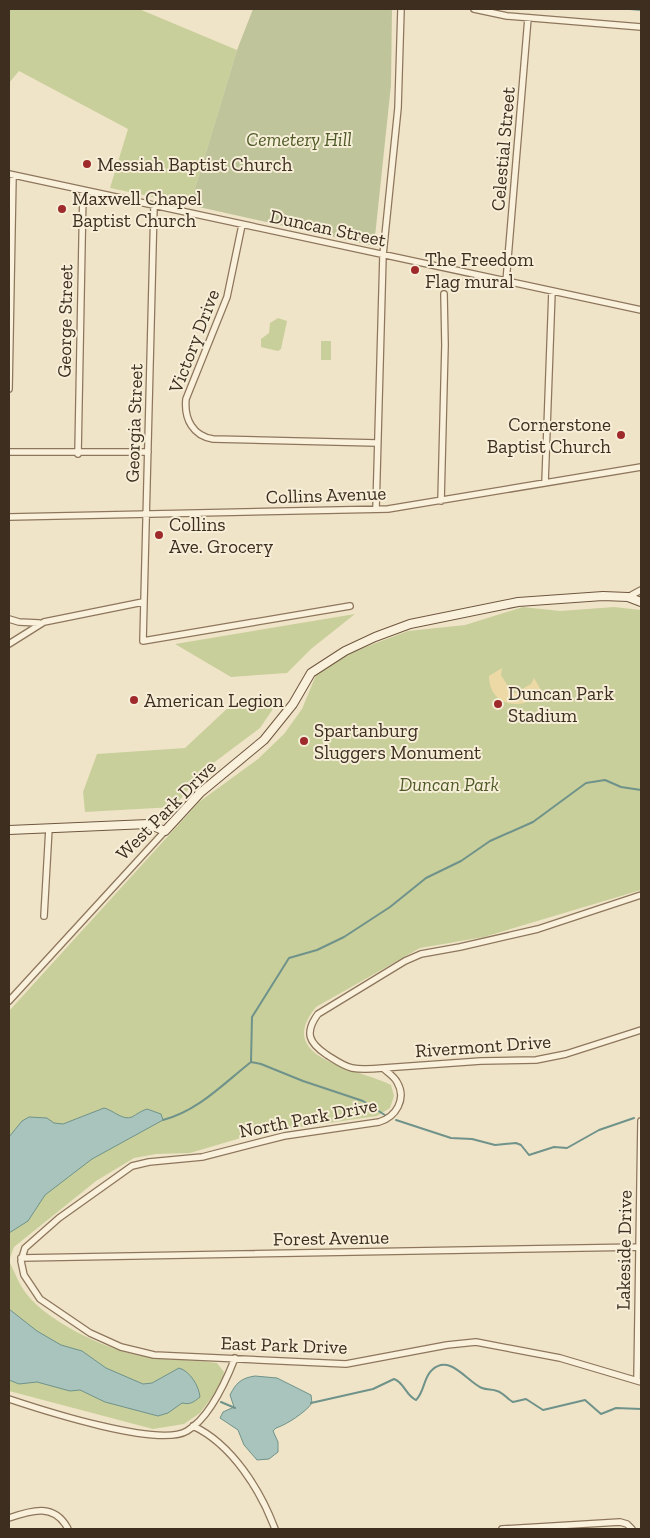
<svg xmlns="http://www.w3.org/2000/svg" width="650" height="1538" viewBox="0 0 650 1538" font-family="'Zilla Slab',serif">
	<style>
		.green { fill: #c9cf9b }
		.sand { fill: #ecd9a5 }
		.cemetery { fill: #bfc49a }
		.water { fill: #a9c4bc; stroke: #6f938a }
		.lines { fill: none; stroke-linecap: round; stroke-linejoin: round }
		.stream { stroke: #6f938a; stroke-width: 2 }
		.street-casing { stroke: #8d765c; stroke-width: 8 }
		.secondary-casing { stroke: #6f573f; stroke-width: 10 }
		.street { stroke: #faf1dc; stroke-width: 5.5 }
		.secondary { stroke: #faf1dc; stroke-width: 8 }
		.poi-dot { fill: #9e2a2b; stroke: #f7eed8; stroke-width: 2 }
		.labels { text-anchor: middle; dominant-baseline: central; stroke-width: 4; stroke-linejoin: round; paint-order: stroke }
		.park-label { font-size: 19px; font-style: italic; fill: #4d5a26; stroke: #f7eed8 }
		.street-label { font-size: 19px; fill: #3d2e20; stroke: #f7eed8 }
		.poi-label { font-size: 19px; fill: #3d2e20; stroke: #f7eed8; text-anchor: start }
	</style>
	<rect width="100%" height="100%" fill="#f0e4c8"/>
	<path class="green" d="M9,9H139L237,50L190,205L110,188L128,129L19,71L9,83Z
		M278,318L287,321L281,349L278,351L261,347V339L269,333L270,323Z
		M321,341H331V360H321Z
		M523,607L560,611L614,607L641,610V890L484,937L420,948L316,1007C272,1060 361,1069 391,1085L394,1096L390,1108L377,1116L258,1133L190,1153L156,1154L134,1158L96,1181L14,1247L9,1261C14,1270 17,1280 23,1289C42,1319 103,1348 137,1355C164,1361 190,1359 217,1363L224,1372L221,1385L200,1413L184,1424L153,1429L9,1391V1011L199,802L258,759L284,734L302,709L316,675L352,652L408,631L465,625Z
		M355,614L311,649L287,673L231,677L175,644Z
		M279,700L260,728L204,770L174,807L85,812L83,792L97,754L185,748L231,705Z"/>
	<path class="sand" d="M502,668L501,675L511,691L515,693L531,684L534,678L542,692C524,712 489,707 489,676Z"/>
	<path class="cemetery" d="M253,9H392L391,85L374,246L190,205L237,50Z"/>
	<path class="water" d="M104,1108C113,1110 123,1121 132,1117C137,1114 141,1111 147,1109L161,1114L163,1120L92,1159L45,1195L28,1221L9,1233V1137L22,1121L29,1117L47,1118L54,1123L63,1124Z
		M9,1309L37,1331L61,1345L82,1351L106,1368L143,1384L152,1383L179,1368C190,1371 199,1386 200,1397C194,1402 190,1405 182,1403L168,1413L158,1416L105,1402L80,1390L70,1391L37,1382L19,1384L9,1380Z
		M255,1376L277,1378L311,1395L312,1403C306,1412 286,1425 276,1428L273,1431L278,1442V1452L269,1459L257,1460L244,1445L238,1430L220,1418L223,1412L234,1407L230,1395C236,1383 241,1378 255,1376Z"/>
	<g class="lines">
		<path class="stream" d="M630,9L641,10
			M251,1062L252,1017L289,958L317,950L344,937L390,907L426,878L461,861L490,841L533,822L586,783L605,780L621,787L641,790
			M163,1120C198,1111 223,1084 251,1062L261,1064L303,1081L363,1101L388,1117
			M396,1120L451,1138L472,1139L495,1145L516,1143L521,1145L529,1155L554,1147L567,1148L599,1130L634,1118
			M221,1402L235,1408
			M311,1403L373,1389L394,1379C404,1382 406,1396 416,1400C425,1391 423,1378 432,1370C450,1353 467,1382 482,1388C487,1390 493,1389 497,1391C504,1393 507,1399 513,1402L526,1399L543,1410L585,1400L601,1414L616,1408L641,1409"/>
		<defs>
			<path id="street" d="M474,9L507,16L641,27
				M9,174L641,310
				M154,206L143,641L350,606
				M242,225L227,297L186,399C184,419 193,436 213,439L377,443
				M506,282L528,18
				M9,389L13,175
				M9,452H148
				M78,454L83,190
				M545,483L552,291
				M441,501L445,345L444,294
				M376,509L383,255L398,108L401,9
				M9,517L388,509L641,467
				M628,597L641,590
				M9,619L19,622L39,623
				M9,644L44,622L143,602
				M641,895L538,929L460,947L421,954L405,961L318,1014C304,1033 309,1043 327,1055C335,1060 343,1066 352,1068C362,1070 373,1069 383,1068C388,1073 394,1076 397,1082C407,1099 396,1117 379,1122L284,1136L202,1157L149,1162L132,1166L59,1218L25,1248L21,1261L24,1275L40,1299L90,1333L121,1347L154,1355L346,1364L447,1345L476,1342L560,1358L641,1382
				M44,916L49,828
				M9,1001L165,831
				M383,1068L481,1061L536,1060L566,1054L641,1030
				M21,1258L641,1247
				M637,1380L641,1121
				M9,1399C42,1410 159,1448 187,1431C209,1418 226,1381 235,1358
				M193,1426C232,1444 261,1491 275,1529
				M9,1518C32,1510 55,1503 68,1529
				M502,1529L620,1522L627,1524L632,1529"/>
			<path id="secondary" d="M9,830L148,824L165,831L200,793L264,740L293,704L311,673L345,651L375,637L410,624L518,602L603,596L628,597L641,602"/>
		</defs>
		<use href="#street" class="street-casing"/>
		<use href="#secondary" class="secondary-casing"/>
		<use href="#street" class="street"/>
		<use href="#secondary" class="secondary"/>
	</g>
	<g class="poi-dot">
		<circle cx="87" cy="164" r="5"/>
		<circle cx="62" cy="209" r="5"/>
		<circle cx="415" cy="270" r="5"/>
		<circle cx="621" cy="435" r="5"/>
		<circle cx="159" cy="535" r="5"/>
		<circle cx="134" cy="700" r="5"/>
		<circle cx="498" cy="704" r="5"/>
		<circle cx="304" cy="741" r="5"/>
	</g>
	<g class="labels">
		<g class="park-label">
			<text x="299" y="139">Cemetery Hill</text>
			<text x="449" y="784">Duncan Park</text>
		</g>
		<g class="street-label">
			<text transform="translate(503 149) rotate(-85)">Celestial Street</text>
			<text transform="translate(328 228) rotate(12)">Duncan Street</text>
			<text transform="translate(65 321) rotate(-89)">George Street</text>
			<text transform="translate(194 341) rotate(-69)">Victory Drive</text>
			<text transform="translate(134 423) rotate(-88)">Georgia Street</text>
			<text transform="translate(326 495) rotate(-2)">Collins Avenue</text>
			<text transform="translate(166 810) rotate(-45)">West Park Drive</text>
			<text transform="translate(483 1046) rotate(-4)">Rivermont Drive</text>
			<text transform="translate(308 1118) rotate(-11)">North Park Drive</text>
			<text transform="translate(331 1238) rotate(-1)">Forest Avenue</text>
			<text transform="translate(624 1250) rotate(-89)">Lakeside Drive</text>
			<text transform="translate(284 1345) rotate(2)">East Park Drive</text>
		</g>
		<g class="poi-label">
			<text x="97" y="164">Messiah Baptist Church</text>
			<text x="72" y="198">Maxwell Chapel<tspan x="72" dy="22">Baptist Church</tspan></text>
			<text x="425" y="259">The Freedom<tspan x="425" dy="22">Flag mural</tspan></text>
			<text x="611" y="424" text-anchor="end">Cornerstone<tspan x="611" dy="22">Baptist Church</tspan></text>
			<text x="169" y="524">Collins<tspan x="169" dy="22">Ave. Grocery</tspan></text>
			<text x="508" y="693">Duncan Park<tspan x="508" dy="22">Stadium</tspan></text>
			<text x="144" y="700">American Legion</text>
			<text x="314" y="730">Spartanburg<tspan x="314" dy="22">Sluggers Monument</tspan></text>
		</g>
	</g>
	<rect width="650" height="1538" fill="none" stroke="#3d2e20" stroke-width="20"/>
</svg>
